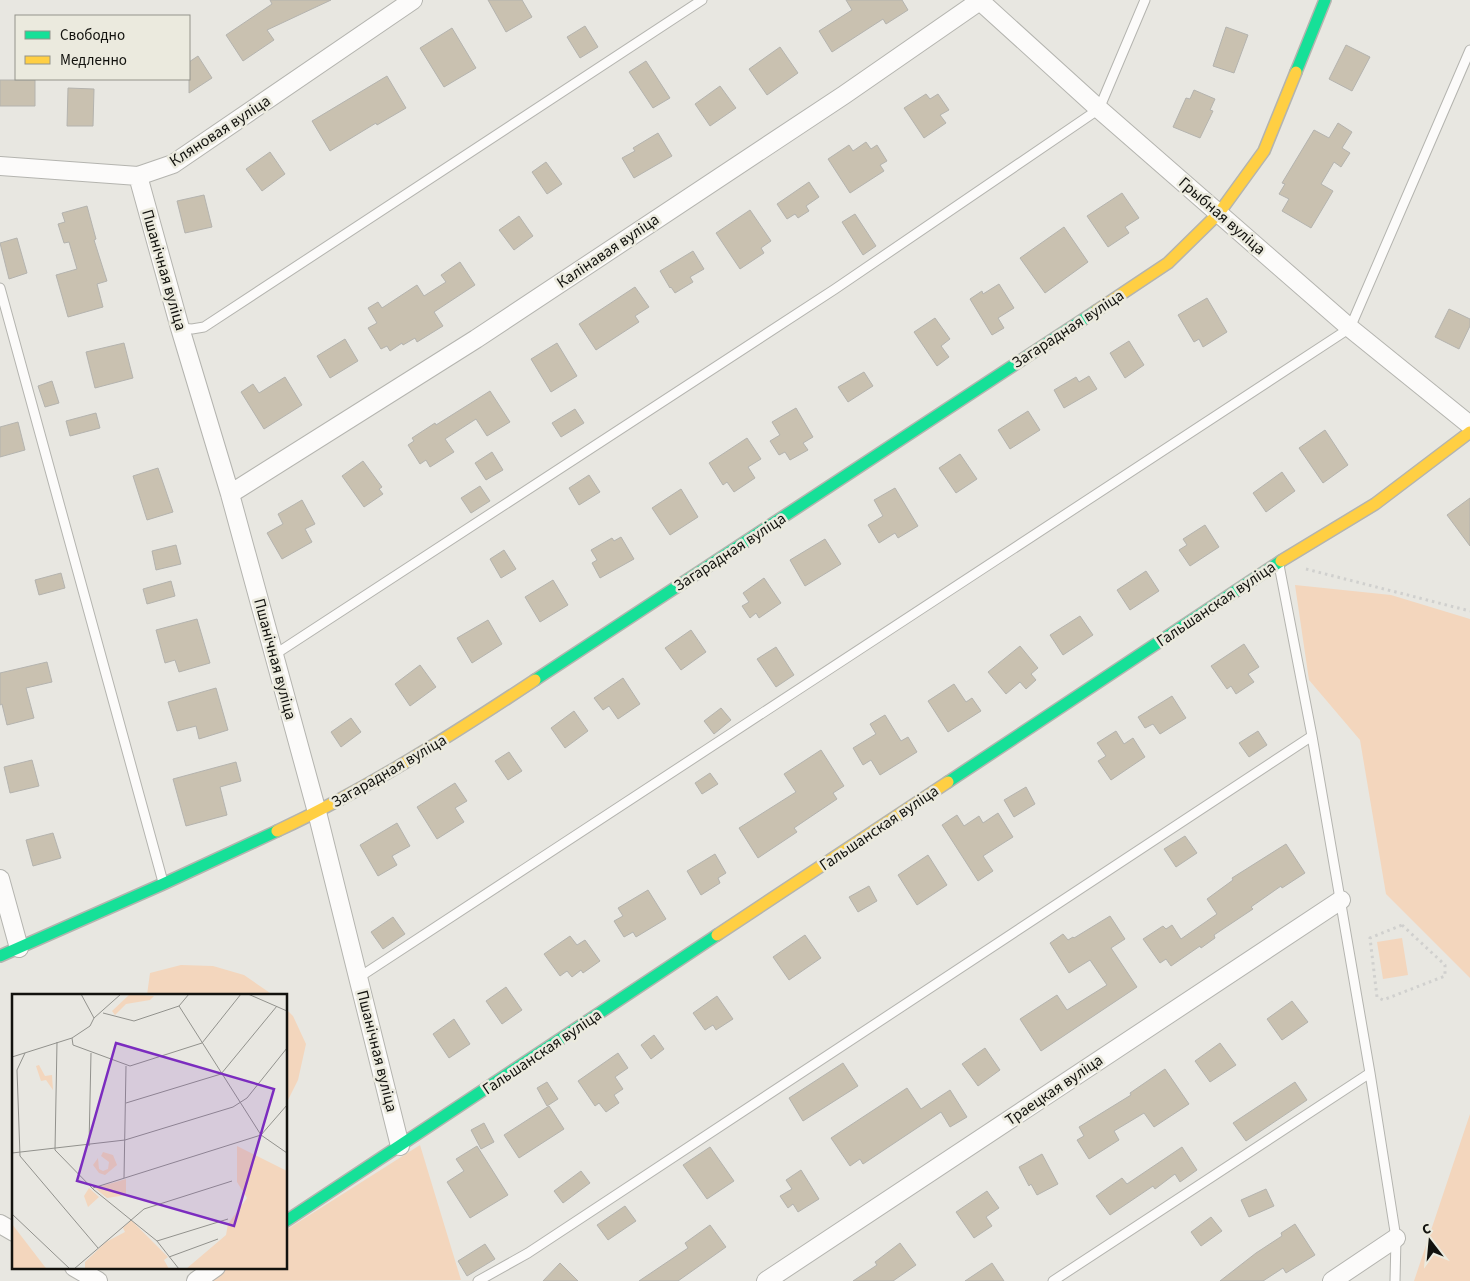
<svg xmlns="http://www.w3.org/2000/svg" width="1470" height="1281" viewBox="0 0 1470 1281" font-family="'Source Sans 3',sans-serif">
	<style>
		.green { fill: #f3d6bd }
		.building { fill: #c9c1b0; stroke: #b4b3ae }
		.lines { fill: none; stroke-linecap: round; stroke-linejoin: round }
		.lane-casing { stroke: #b4b4af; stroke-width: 11 }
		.street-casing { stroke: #b4b4af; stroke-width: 20 }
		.fast-casing { stroke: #b4b4af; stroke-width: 14 }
		.slow-casing { stroke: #b4b4af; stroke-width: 14 }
		.path { stroke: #d0d0ce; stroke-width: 3; stroke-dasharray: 2.5 4; stroke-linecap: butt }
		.lane { stroke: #fcfbfa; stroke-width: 9 }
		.street { stroke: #fcfbfa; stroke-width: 18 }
		.fast { stroke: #16e098; stroke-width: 11 }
		.slow { stroke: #ffcf43; stroke-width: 11 }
		.labels { text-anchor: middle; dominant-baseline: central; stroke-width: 5; stroke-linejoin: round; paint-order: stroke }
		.street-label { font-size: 16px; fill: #12120e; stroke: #ebeade }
		.inset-road { fill: none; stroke: #92928d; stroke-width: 1 }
		.view { fill: #7b2cbf; fill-opacity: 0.15; stroke: #7b2cbf; stroke-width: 2.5 }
		.inset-edge { fill: none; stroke: #12120e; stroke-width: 2.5 }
	</style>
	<rect width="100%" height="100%" fill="#e8e7e1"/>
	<path class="green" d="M1295,585L1391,595L1470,619V978L1386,894L1360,740L1309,680Z
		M1402,938L1408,975L1383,979L1377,942Z
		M181,965L213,966L244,975L273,995H147L150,973Z
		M286,1009L293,1016L306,1044L298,1080L286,1104Z
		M1470,1114V1281H1414Z
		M420,1145L461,1280L207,1281L228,1267H286V1230Z"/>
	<path class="building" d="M270,0H331L267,30L274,40L243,61L226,35L272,4Z
		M488,0H522L532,17L506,32Z
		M846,0H902L908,10L886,24L883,19L832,52L819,31L852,10Z
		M585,26L598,47L580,58L567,37Z
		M1226,27L1248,35L1234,73L1213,66Z
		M452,28L476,68L444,87L420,48Z
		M1346,45L1370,57L1352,91L1329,79Z
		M780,47L798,73L767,95L749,69Z
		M198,56L212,78L189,93V62Z
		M646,61L670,98L653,108L629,72Z
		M387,76L406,108L377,125L376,123L330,151L312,121Z
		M0,80H35V106H0Z
		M720,86L736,108L710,126L695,104Z
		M68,88L94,89L93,126H67Z
		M1194,90L1215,99L1210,110L1213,111L1200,138L1173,127L1186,98L1190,99Z
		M926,94L930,99L938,94L949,110L940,115L946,123L924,138L904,108Z
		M1338,123L1352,132L1342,148L1350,153L1341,167L1334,162L1321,184L1333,191L1311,228L1282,211L1289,199L1279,194L1285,184L1282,183L1314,130L1329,138Z
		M658,133L672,156L634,178L622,158L635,151L633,148Z
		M866,142L871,149L877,145L887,161L880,165L884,171L850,193L828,159L849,145L853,151Z
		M270,152L285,174L262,191L246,169Z
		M546,162L562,184L547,194L532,172Z
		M809,182L819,197L806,206L809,211L798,218L795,214L787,219L777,204Z
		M1122,193L1139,218L1125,227L1129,233L1108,247L1087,216Z
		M204,195L212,227L185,233L177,201Z
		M87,206L96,239L94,240L107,281L97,284L103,307L68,317L56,275L77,269L69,242L64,243L58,224L65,222L62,213Z
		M750,210L771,241L761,248L764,253L740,269L716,233Z
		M855,214L876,246L863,255L842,222Z
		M519,216L533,236L514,250L499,230Z
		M1064,227L1088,262L1045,293L1020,258Z
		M17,238L27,273L9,279L0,243Z
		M693,251L704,269L690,277L693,282L675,293L671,287L670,288L660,271Z
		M460,262L475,285L434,312L443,326L417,342L415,338L403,345L402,343L390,351L387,346L381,349L368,328L377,323L368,308L378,302L382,308L417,285L424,296L446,282L441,275Z
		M999,284L1014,308L998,318L1004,328L992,335L970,299L982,291L983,294Z
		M635,287L649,307L635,316L639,322L596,350L579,324Z
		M1207,298L1227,332L1203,347L1199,339L1194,342L1178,315Z
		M1449,309L1470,319V326L1459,349L1435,337Z
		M935,318L950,339L941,346L949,357L937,366L914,332Z
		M345,339L358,361L330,378L317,356Z
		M1129,341L1144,365L1125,378L1110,353Z
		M124,343L133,378L95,388L86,352Z
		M557,343L577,376L551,392L531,359Z
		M864,372L873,386L848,402L838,387Z
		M1089,376L1097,389L1064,408L1054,390L1076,377L1079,382Z
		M285,377L302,405L264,429L241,392L253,384L259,393Z
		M52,381L59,403L45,407L38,386Z
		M490,391L510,422L487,436L476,419L445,439L454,452L430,467L426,460L420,464L408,445L414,441L412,438L435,423L436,425Z
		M796,408L813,437L803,443L808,450L790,460L785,452L779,455L770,441L780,435L772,422Z
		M575,409L584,423L561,437L552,423Z
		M1028,411L1040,430L1010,449L998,430Z
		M96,413L100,428L70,436L66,421Z
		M18,422L25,450L0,457V427Z
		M1325,430L1348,465L1323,483L1299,448Z
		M747,438L761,459L748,467L755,478L734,492L727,482L723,485L709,463Z
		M492,452L503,470L486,480L475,463Z
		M960,454L977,479L956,493L939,468Z
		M363,461L382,487L379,489L383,494L364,507L342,476Z
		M158,468L173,512L147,520L133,476Z
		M1282,472L1295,491L1266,512L1253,493Z
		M589,475L600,492L579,505L569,488Z
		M480,486L490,501L471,513L461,498Z
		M895,488L918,526L898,538L895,533L879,543L868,525L883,516L874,500Z
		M681,489L698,517L670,535L652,508Z
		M1470,498V546L1447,515Z
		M302,500L315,524L305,529L312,542L282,559L267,533L283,524L278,514Z
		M1205,525L1219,547L1190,566L1179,550L1187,545L1183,539Z
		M621,537L634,559L600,578L592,563L597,560L591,550L612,538L614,541Z
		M825,539L841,564L805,586L790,560Z
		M176,545L181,564L156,570L152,551Z
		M504,550L516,569L501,578L490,559Z
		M1146,571L1159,591L1130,610L1117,590Z
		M61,573L65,588L39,595L35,580Z
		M764,578L781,603L759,618L756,613L750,618L742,606L749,602L743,593Z
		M553,580L568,605L540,622L525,597Z
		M171,581L175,596L147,604L143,589Z
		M1080,616L1093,635L1063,655L1050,635Z
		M197,619L210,663L179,672L175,660L165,663L156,630Z
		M488,620L502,644L472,663L457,638Z
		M691,630L706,652L681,670L665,648Z
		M1244,644L1259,667L1248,674L1254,682L1236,694L1231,686L1227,689L1211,666Z
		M1020,646L1038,668L1031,674L1036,680L1026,689L1020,682L1006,694L988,672Z
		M776,647L794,675L776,687L757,659Z
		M47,662L52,682L26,688L34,718L7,725L2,704L0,705V673Z
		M420,665L436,687L410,706L395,684Z
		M623,678L640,704L618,719L609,706L603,710L594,698Z
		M954,684L966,702L972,698L981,711L948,732L928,701Z
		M216,688L228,730L199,739L196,726L177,731L168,702Z
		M1172,696L1186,718L1160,734L1153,724L1145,728L1138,717Z
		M721,708L731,720L714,734L704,721Z
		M574,711L588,731L565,748L551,728Z
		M885,715L901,741L908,737L917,752L880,775L871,760L863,765L853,748L876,734L870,724Z
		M351,718L361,732L341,747L331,732Z
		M1116,731L1124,744L1133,738L1145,757L1111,780L1098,761L1106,756L1097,743Z
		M1258,731L1267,745L1249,757L1239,743Z
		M821,750L844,786L833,793L837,799L794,828L797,832L758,858L739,828L796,792L784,774Z
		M509,752L522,771L508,780L495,761Z
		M32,760L39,786L10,793L4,767Z
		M236,762L241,781L220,787L227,815L186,826L173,779Z
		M710,773L718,784L702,794L695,783Z
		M455,783L467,801L455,808L464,822L437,839L417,807Z
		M1026,787L1035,804L1014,817L1004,800Z
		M998,813L1013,837L983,856L993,871L978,881L942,825L957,815L964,826L979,816L983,823Z
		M397,823L410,846L392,856L397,865L378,876L360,845Z
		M53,833L61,858L33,866L26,840Z
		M1185,836L1197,853L1176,867L1164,849Z
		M1286,844L1305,873L1282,888L1281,886L1251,907L1253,909L1214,935L1215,938L1201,948L1200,946L1171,966L1166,959L1160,963L1143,939L1163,926L1166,929L1172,925L1181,939L1217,914L1207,899L1233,880L1232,878Z
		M715,854L726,873L718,878L720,883L701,895L687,871Z
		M928,855L947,885L917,905L898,875Z
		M869,886L877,901L858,912L849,897Z
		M648,890L666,919L636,937L633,932L624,937L614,921L623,916L618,908Z
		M1110,916L1125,939L1111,948L1137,987L1041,1051L1020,1019L1057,995L1067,1010L1107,985L1090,960L1069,973L1050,943L1063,934L1068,940L1073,937L1074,938Z
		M393,917L405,934L383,949L371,932Z
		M805,935L821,958L789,980L773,957Z
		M570,936L577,945L585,940L600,961L583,973L581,970L572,977L567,971L560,976L544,954Z
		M506,987L522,1010L502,1024L486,1001Z
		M717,996L733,1019L716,1030L713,1025L705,1030L693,1013Z
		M1292,1001L1308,1022L1282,1040L1267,1019Z
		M454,1019L470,1044L449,1058L433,1034Z
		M654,1035L664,1049L651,1059L641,1045Z
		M1220,1043L1236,1065L1210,1082L1195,1061Z
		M985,1048L1000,1070L978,1086L962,1064Z
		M618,1053L628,1068L615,1077L623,1089L614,1095L619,1103L606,1112L599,1103L595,1106L578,1081Z
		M843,1063L858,1086L803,1121L789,1098Z
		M1165,1069L1189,1104L1154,1127L1144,1113L1114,1131L1119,1140L1089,1159L1077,1140L1084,1136L1079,1127L1131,1095L1130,1093Z
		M547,1082L558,1099L547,1106L537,1088Z
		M1295,1082L1307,1100L1246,1141L1233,1123Z
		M907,1088L921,1109L950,1090L967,1117L950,1127L941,1112L863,1164L860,1159L850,1166L831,1138Z
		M549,1106L564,1129L519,1158L504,1135Z
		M484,1123L494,1142L481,1149L471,1130Z
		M477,1146L508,1195L470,1218L447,1182L464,1171L456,1159Z
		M710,1147L734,1181L707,1199L683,1165Z
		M1182,1147L1197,1170L1180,1182L1175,1174L1155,1189L1153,1186L1110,1215L1096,1196L1122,1178L1127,1184Z
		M1042,1154L1058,1184L1037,1195L1031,1184L1029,1186L1019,1167Z
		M801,1170L819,1199L798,1212L793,1204L788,1208L780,1196L792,1189L786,1180Z
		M581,1171L590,1183L563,1203L554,1191Z
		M1266,1189L1274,1206L1249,1217L1241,1200Z
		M987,1191L999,1208L986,1217L992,1226L974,1238L956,1212Z
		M625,1206L636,1221L608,1240L597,1225Z
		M1211,1217L1222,1231L1201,1246L1191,1232Z
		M1295,1224L1315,1255L1286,1273L1283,1268L1263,1281H1220L1256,1253L1282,1236L1281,1233Z
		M710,1225L726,1247L678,1281H639L688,1248L685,1243Z
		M900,1243L916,1265L893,1281H853L877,1265L875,1262Z
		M485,1244L495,1259L467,1276L458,1261Z
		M560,1263L578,1281H543Z
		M992,1263L1004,1281H965Z"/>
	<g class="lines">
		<defs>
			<path id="lane" d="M0,288L163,882
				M180,328L192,329L204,327L702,0
				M1279,565L1312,736L1370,1073L1396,1238L1395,1281
				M274,655L835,289L1099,109L1145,0
				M358,978L1350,328L1470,50
				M478,1281L528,1253L1312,736
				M1053,1281L1370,1073"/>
			<path id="street" d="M979,0L1099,109L1350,328L1470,425
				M0,166L138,176L173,164L413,0
				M138,176L180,328L230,494L317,812L400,1146
				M230,494L476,339L844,95L981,0
				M0,879L19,948
				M0,1224L14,1232
				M74,1267L98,1281
				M196,1281L216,1267
				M766,1281L1341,900
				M1332,1281L1396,1238"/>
			<path id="fast" d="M1296,72L1325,0
				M535,680L1096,311
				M948,782L1281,561
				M0,956L163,884L277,831
				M286,1221L717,935"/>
			<path id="slow" d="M1096,311L1168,263L1219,213L1264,151L1296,72
				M1281,561L1375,504L1470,432
				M277,831C367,789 452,735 535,680
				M717,935L948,782"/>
		</defs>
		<use href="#lane" class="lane-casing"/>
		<use href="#street" class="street-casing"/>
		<use href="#fast" class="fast-casing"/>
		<use href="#slow" class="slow-casing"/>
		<path class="path" d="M1306,569L1470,611
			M1402,925L1445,965V976L1383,1000L1377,997L1370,938Z"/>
		<use href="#lane" class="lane"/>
		<use href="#street" class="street"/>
		<use href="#fast" class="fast"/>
		<use href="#slow" class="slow"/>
	</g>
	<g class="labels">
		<g class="street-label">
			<text transform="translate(220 131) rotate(-33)">Кляновая вуліца</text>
			<text transform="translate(1222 216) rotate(41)">Грыбная вуліца</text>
			<text transform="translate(608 251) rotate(-34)">Калінавая вуліца</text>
			<text transform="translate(164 270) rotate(74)">Пшанічная вуліца</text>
			<text transform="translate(1068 329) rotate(-33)">Загарадная вуліца</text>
			<text transform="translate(730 552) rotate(-33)">Загарадная вуліца</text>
			<text transform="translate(1216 604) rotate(-34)">Гальшанская вуліца</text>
			<text transform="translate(275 659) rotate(75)">Пшанічная вуліца</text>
			<text transform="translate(389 771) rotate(-30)">Загарадная вуліца</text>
			<text transform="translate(879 828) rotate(-34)">Гальшанская вуліца</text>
			<text transform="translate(377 1051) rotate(76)">Пшанічная вуліца</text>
			<text transform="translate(542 1052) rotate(-34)">Гальшанская вуліца</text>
			<text transform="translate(1054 1090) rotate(-34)">Траецкая вуліца</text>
		</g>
	</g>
	<g transform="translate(12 994)">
		<rect width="275" height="275" fill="#e8e7e1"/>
		<path d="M118,0L142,2L138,6L114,10L103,21L100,17ZM27,71L33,82L40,81L41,96L34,86L29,87L24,72ZM225,152L275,177V275H174L214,241L216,230L235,204L225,188ZM91,158L101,161L105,171L93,181L87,179L81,171L86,164L87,175L91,177L96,175L97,168L89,162ZM114,185V201L95,204L83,194ZM77,194L87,203L76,213L72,202ZM119,226L156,263L152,266L157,275H73V268L94,248L113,238L111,234ZM0,230L33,273L35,275H0Z" fill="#f3d6bd"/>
		<path class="inset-road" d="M69,0L82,24M236,0L275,17M167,12L249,141L275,159M91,19L122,27L167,12L177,0M60,44L61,51L118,72L190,49L229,0M45,48L43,156L82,196L145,247L167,275M13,59L5,76L8,162L86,254M0,63L60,44L78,32L82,24L109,0M114,109L209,80L265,12M77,152L79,59M0,159L113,146L221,113L235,104L275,54M112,184L114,72M81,194L249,141L275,111M0,220L58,275M145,247L216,225M157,263L206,245M62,275L132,215L220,187"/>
		<path class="view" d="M104,49L262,95L222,232L65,187Z"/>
		<rect width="275" height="275" class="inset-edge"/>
	</g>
	<rect x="15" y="15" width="175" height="65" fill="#ebeade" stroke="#94948b"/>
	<rect x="25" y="31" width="25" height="8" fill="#16e098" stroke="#94948b"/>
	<text x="60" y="40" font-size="15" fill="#12120e">Свободно</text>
	<rect x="25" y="56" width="25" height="8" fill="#ffcf43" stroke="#94948b"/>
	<text x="60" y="65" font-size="15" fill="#12120e">Медленно</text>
	<g transform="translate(1430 1241) rotate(344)" stroke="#ebeade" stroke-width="4" paint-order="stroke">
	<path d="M0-4L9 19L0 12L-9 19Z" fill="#12120e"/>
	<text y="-8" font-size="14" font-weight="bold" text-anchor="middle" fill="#12120e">С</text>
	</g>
</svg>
